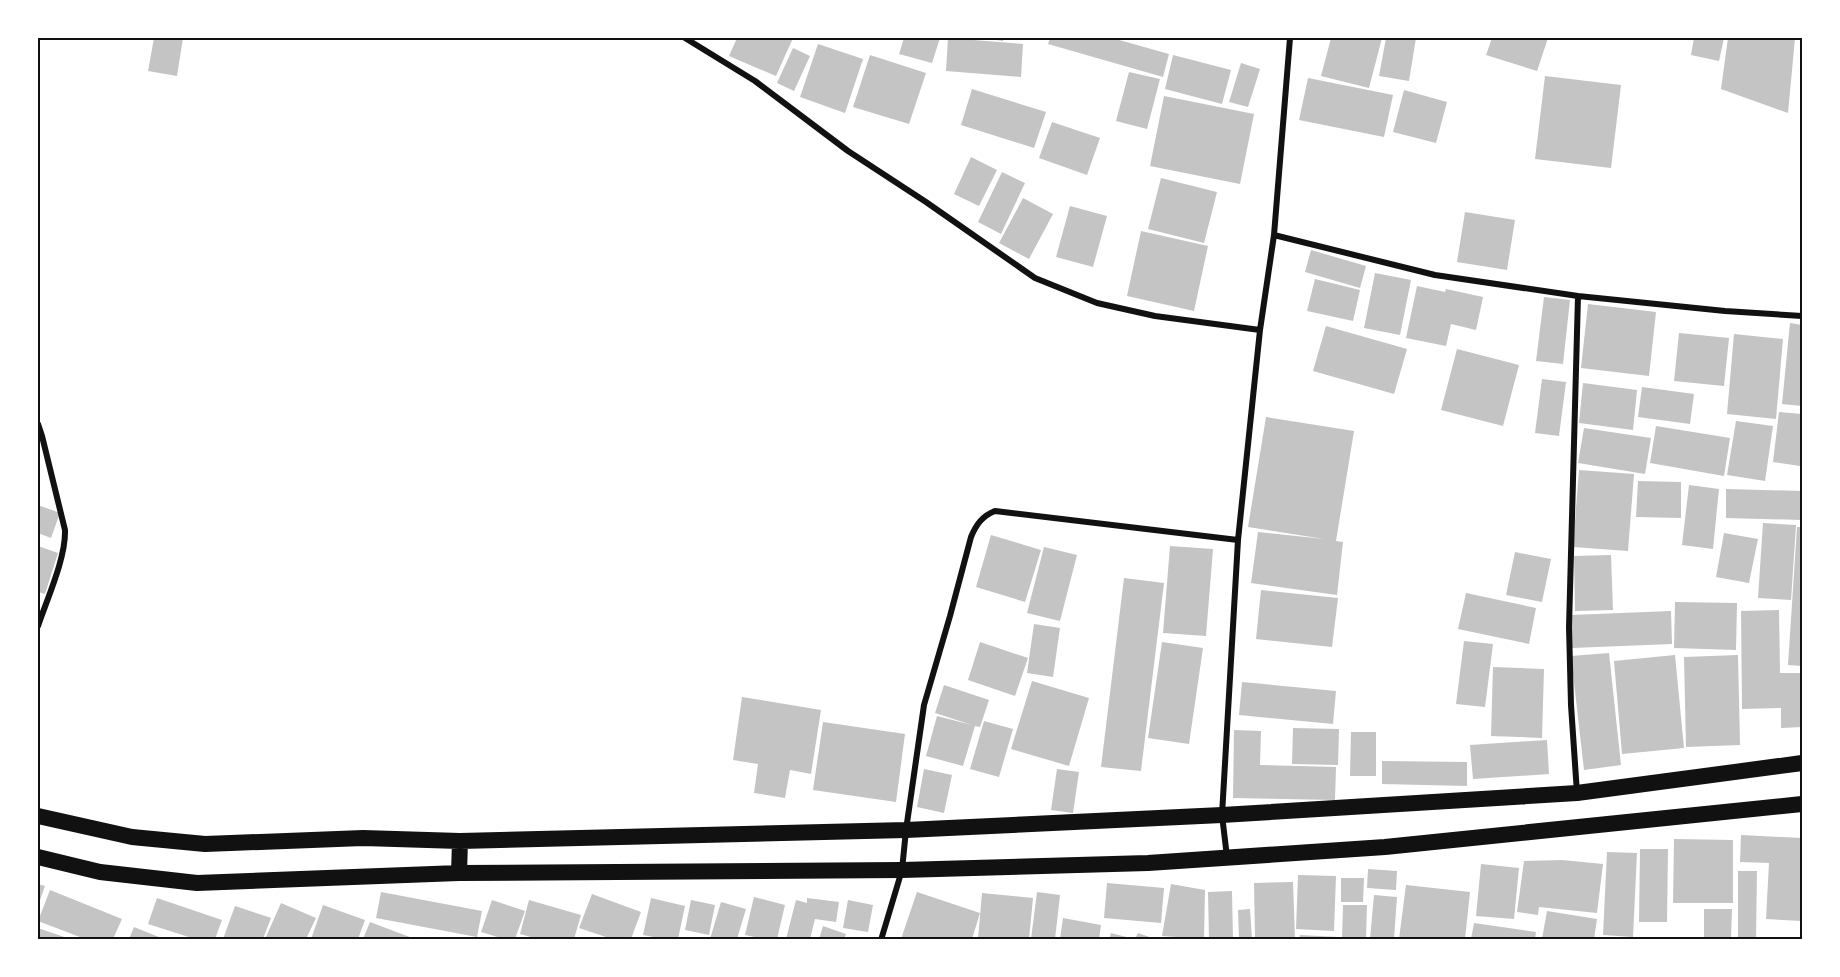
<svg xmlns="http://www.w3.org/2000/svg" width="1840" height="977" viewBox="0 0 1840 977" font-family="Montserrat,sans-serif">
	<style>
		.building { fill: #c4c4c4 }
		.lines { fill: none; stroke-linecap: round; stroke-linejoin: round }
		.minor { stroke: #111; stroke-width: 6 }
		.trunk { stroke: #111; stroke-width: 16 }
		.neatline { fill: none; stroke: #111; stroke-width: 2 }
	</style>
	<rect width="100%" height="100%" fill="#fff"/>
	<path class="building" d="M154,38H183L177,76L148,71Z
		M737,38H793L776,76L729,56Z
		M904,38H940L932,63L899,54Z
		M948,38L1023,44L1021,77L946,71Z
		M988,38H1003V41L988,39Z
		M1050,38H1112L1169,54L1163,77L1048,44Z
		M1331,38H1382L1369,88L1321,76Z
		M1386,38H1416L1409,81L1379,76Z
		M1492,38H1548L1537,71L1486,55Z
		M1694,38H1724L1719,61L1691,55Z
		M1728,38H1795L1788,113L1721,89Z
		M818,44L863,59L845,113L800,97Z
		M793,48L810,56L794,91L777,83Z
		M870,55L926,73L909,124L853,107Z
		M1173,55L1231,70L1222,104L1165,89Z
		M1241,63L1260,69L1248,107L1229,102Z
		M1129,72L1160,79L1147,129L1116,121Z
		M1545,76L1621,85L1611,168L1535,159Z
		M1308,78L1393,95L1384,137L1299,120Z
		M972,89L1046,112L1034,148L961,125Z
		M1404,90L1447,102L1436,143L1393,132Z
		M1164,96L1254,114L1240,184L1150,166Z
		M1052,122L1100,138L1087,175L1039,158Z
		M971,157L997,170L979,206L954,194Z
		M1002,172L1025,183L1001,234L978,222Z
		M1161,178L1217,192L1204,243L1148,229Z
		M1023,198L1053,214L1029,259L999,243Z
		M1070,206L1107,216L1093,267L1056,257Z
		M1465,212L1515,220L1507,270L1457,262Z
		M1141,231L1208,246L1194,311L1127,296Z
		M1311,250L1366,266L1360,288L1305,272Z
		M1375,273L1411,280L1400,335L1364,328Z
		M1315,279L1360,290L1353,321L1307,311Z
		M1417,286L1445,292L1446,289L1483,297L1476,330L1451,324L1446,346L1406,338Z
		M1544,297L1570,300L1563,364L1536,361Z
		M1588,304L1656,312L1649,376L1581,368Z
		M1790,323L1802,325V406L1782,404Z
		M1326,326L1407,349L1394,394L1313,371Z
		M1679,333L1729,338L1724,386L1674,381Z
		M1734,334L1783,339L1776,419L1727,414Z
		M1457,349L1519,365L1503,426L1441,410Z
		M1542,379L1566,382L1559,436L1535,433Z
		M1583,383L1637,390L1633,430L1579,423Z
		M1642,387L1694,394L1690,424L1638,417Z
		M1779,412L1802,414V445L1800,466L1773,462Z
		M1266,417L1354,431L1336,541L1343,542L1337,595L1251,583L1258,532L1324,539L1248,527Z
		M1736,421L1773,426L1765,481L1727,475Z
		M1656,426L1730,438L1724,476L1650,463Z
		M1584,428L1651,438L1645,474L1578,463Z
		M1579,470L1634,474L1628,551L1573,547Z
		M1638,481L1681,482V518L1636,517Z
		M1689,485L1719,489L1713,549L1682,545Z
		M1726,489L1802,491V520L1726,518Z
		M38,505L60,513L51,538L38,533Z
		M1763,523L1796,525L1791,600L1758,598Z
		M1797,527H1802V666L1788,665Z
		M1724,533L1758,539L1749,583L1716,577Z
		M991,535L1041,550L1025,602L976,587Z
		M38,546L58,553L45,594L38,592Z
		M1170,546L1213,549L1206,636L1163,633Z
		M1044,547L1077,555L1060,621L1027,613Z
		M1515,552L1551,559L1542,602L1506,595Z
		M1611,555L1613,610L1575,611L1574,556Z
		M1124,578L1164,583L1141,771L1101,767Z
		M1261,590L1338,598L1332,647L1256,639Z
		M1466,593L1536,608L1529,644L1458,629Z
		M1675,602L1737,603L1736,650L1674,648Z
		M1779,610L1780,673H1802V727L1781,728V708L1742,709L1741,611Z
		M1671,611L1672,644L1572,648L1571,615Z
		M1034,624L1060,628L1053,677L1027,673Z
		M1464,641L1493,644L1485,707L1456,704Z
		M980,642L1028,658L1015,696L968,680Z
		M1162,642L1203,648L1189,744L1148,738Z
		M1609,653L1621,765L1584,770L1571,656Z
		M1675,655L1684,748L1622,754L1614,661Z
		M1738,655L1740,745L1686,747L1684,657Z
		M1493,667L1544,669L1542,738L1491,736Z
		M1032,681L1089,698L1069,766L1011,749Z
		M1242,682L1336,691L1333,724L1239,715Z
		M944,685L989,700L980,727L975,726L963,766L926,756L937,716L972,725L935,713Z
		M742,697L821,710L811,774L790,770L785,798L754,793L758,764L733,760Z
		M984,721L1013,729L999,777L970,769Z
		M823,722L905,734L896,802L813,790Z
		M1293,728L1339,729L1338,765L1292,764Z
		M1234,730L1261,731L1260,765L1336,767L1335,800L1233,798Z
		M1351,732H1376V776H1350Z
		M1547,740L1549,774L1473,779L1470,745Z
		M1382,761L1467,762V786L1382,784Z
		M924,769L952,775L944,813L917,807Z
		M1057,769L1079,772L1073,813L1051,810Z
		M1741,835L1802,838V921L1766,919L1769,863L1740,862Z
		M1674,839L1733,840V903H1673Z
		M1640,849H1668L1667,922H1639Z
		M1607,852L1637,853L1633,937L1603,935Z
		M1562,860L1603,864L1597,913L1539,907L1538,915L1517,912L1524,861Z
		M1481,864L1519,868L1514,919L1476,916Z
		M1368,869L1397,871L1396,890L1367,888Z
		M1738,871H1757L1756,939H1738Z
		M1298,875L1336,876L1334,931L1296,929Z
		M1341,878H1364L1363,902H1341Z
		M1293,882L1295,939H1255L1254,883Z
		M1107,883L1164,888L1161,923L1104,918Z
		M38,884L45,886L38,906Z
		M1171,884L1205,890L1204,939L1162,936Z
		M1406,885L1470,892L1465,939H1399Z
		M50,890L122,919L113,939H85L38,921Z
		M1232,891L1233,939H1209L1208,892Z
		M381,892L482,911L477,937L376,918Z
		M917,892L980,913L972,939H901Z
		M1037,892L1060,895L1055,939H1031Z
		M982,893L1033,898L1029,939H978Z
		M592,894L641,912L631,939H612L579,928Z
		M1374,895L1397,897L1394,939H1370Z
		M754,897L785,905L777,939H764L745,935Z
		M157,898L222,920L215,939H195L148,924Z
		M651,898L685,906L678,939H664L643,935Z
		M807,898L839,902L836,922L815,919L810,939H786L796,900L807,903Z
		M492,900L525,911L515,939H504L481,932Z
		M529,900L581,915L574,939H538L520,934Z
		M691,900L715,905L709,935L685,930Z
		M848,900L873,905L868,932L843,928Z
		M721,902L746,909L737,939H710Z
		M281,903L316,918L306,939H265Z
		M323,905L365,920L358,939H311Z
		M1343,905H1367L1366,939H1342Z
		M235,906L271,918L263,939H223Z
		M1250,909L1252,939H1239L1238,910Z
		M1704,909H1732L1731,939H1704Z
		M1547,911L1597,919L1594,939H1542Z
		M1063,918L1101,925L1099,939H1060Z
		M370,922L415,939H363Z
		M1474,923L1536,932L1535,939H1471Z
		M823,926L846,934L844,939H819Z
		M134,927L164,939H129Z
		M38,928L70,939H38Z
		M1111,933L1134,939H1109Z
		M1138,933L1155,939H1135Z
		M1300,935L1339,937L1338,939H1299Z"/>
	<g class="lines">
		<path class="minor" d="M685,38L755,81L848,151L926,202L1035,278L1097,303L1155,316L1260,330
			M1274,235L1435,275L1578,296L1725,311L1802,316
			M38,424L42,436L65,530C66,558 47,599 38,626
			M1577,793L1571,705L1569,627L1578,296
			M1227,857L1222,815L1238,540L1260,330L1274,235L1290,38
			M881,940L902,870L906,830L924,705L950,616L971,537C976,525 982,516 995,511L1238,540"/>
		<path class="trunk" d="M38,816L132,837L205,844L363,838L460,841L906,830L1222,815L1577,793L1802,763
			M38,857L100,872L197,883L459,873L902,870L1148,863L1385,847L1802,804
			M459,873L460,841"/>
	</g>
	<rect width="1840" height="977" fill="none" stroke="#ffffff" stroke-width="78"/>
	<rect x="39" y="39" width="1762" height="899" class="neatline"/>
</svg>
